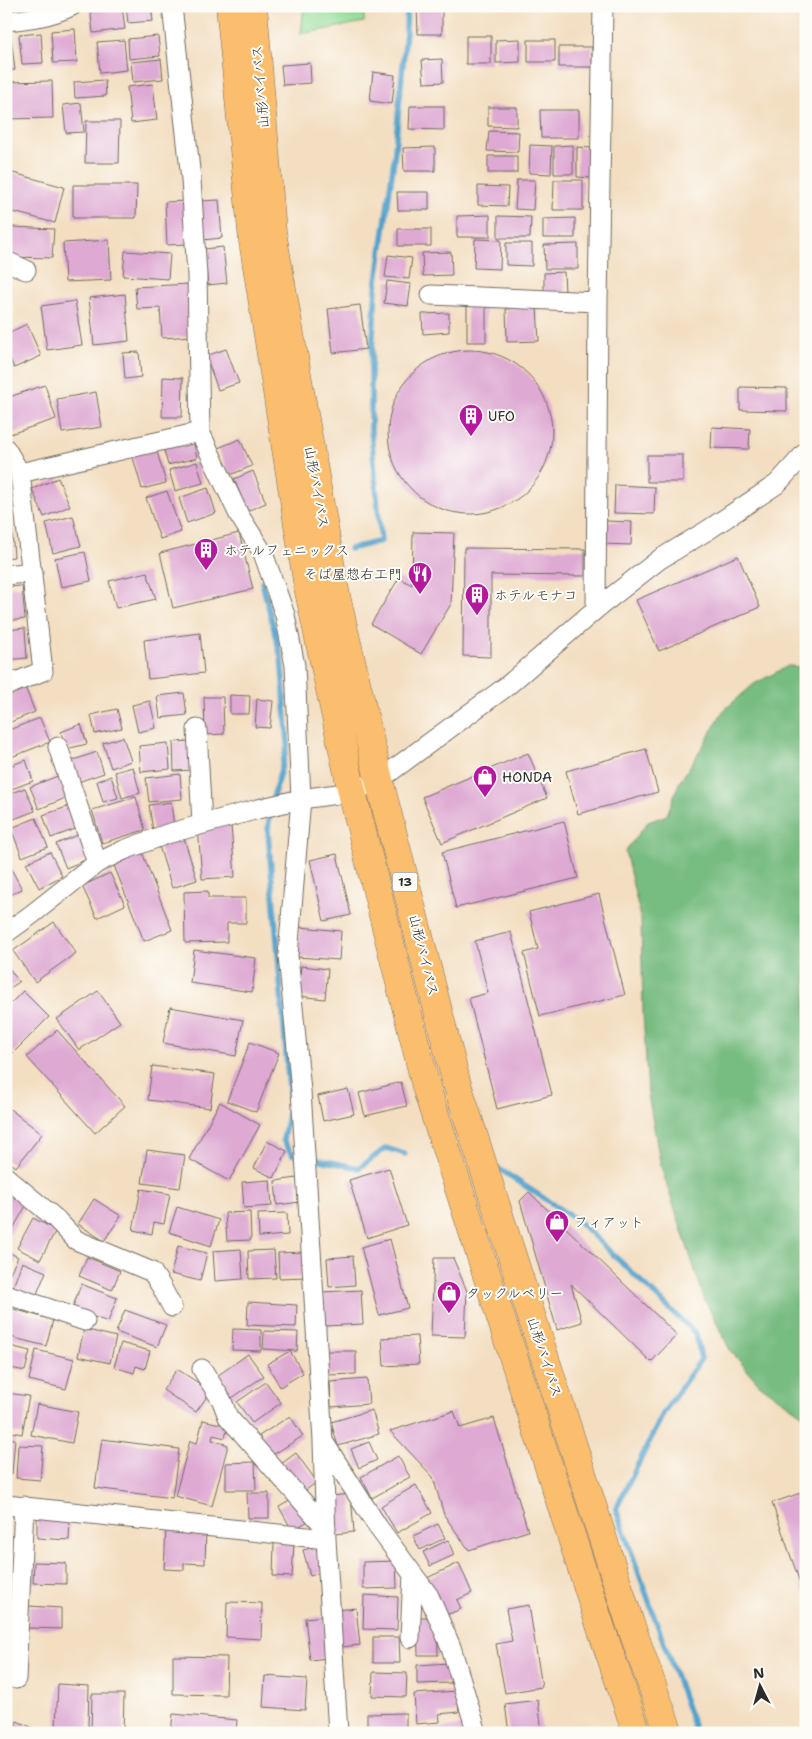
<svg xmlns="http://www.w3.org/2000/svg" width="812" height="1739" viewBox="0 0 812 1739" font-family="'Shantell Sans','Klee One',sans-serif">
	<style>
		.green { fill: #94dd99; stroke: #608462 }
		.forest { fill: #77bc81; stroke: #517456 }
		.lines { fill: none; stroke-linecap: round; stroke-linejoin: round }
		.stream { stroke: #52a2cc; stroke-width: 5.5 }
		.building { fill: #dea9d3 }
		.minor-casing { stroke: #716a60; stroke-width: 21 }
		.highway-casing { stroke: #716a60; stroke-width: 29 }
		.minor { stroke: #fff; stroke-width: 19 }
		.highway { stroke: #fbbe6e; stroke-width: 28 }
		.labels { text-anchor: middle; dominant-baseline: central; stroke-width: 4; stroke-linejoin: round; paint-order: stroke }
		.shield { fill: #fdfcf7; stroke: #6a6a68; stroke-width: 1 }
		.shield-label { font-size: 12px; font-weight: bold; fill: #2b2b2b }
		.street-label { font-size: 14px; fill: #2b2b2b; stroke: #fdfcf7 }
		.poi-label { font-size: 14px; fill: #2b2b2b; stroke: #fdfcf7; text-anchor: start }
	</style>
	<rect width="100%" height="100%" fill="#fdfcf7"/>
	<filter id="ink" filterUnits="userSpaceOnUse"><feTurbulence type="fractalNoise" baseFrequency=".02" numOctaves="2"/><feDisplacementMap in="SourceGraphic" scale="10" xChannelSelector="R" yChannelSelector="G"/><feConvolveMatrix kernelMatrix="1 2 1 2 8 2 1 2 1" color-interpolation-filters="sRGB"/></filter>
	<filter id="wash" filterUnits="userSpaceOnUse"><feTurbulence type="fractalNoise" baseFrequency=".0096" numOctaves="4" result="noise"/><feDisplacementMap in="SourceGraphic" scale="20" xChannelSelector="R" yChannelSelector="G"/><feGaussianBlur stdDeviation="1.12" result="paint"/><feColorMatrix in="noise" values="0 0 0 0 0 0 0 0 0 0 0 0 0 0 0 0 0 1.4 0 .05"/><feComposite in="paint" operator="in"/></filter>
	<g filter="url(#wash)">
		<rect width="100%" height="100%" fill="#f3dec1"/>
		<path class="green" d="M304,6H364V22L301,34Z"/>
		<path class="forest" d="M788,666L806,667V1417L759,1384L730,1350L704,1298L661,1167L648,1094L643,1013L641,919L625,851L648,822L667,815L679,783L703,746L723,711L754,684Z"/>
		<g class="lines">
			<path class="stream" d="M350,549L381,541L371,431V368L376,288L394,160L406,32L407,6
				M262,582L281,657L288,744L272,801
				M270,810L268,831L290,1103L283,1140L292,1154L359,1168L386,1148L405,1154
				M501,1170L578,1221L696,1334L701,1359L664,1412L616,1509L696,1733"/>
		</g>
		<g id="blocks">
			<path class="building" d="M90,6H122L125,29L93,33Z
				M126,6H151L153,21L128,23Z
				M417,6H442V34H418Z
				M75,29L77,62L53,63L51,31Z
				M41,33L43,63L22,64L19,35Z
				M158,36L160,56L129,59L128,39Z
				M466,36H491V64H466Z
				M11,37L15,70L6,71V38Z
				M520,39V62L496,63V40Z
				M124,40L127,70L100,73L97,42Z
				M528,40H555V62H528Z
				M559,47H592V67H559Z
				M161,59L163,79L133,82L131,62Z
				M442,59L443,82L424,83L422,60Z
				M310,63L311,83L283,85L281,65Z
				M373,72L395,75L392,104L370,101Z
				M105,80L106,96L75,98L74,82Z
				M52,81L53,118L6,119V82Z
				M153,84L157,120L131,123L127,87Z
				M81,103L84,132L66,133L63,105Z
				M410,106H444V130L409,129Z
				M488,107H517V127L488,126Z
				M540,110H579V138H541Z
				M86,121H120L119,163H85Z
				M489,131L519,132L518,152L487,151Z
				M530,145L552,146L551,174L529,173Z
				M573,145V174H554V146Z
				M435,147V171H404L403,148Z
				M577,147L593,148V178L577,177Z
				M488,156H517V173H488Z
				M6,171L64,187L55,223L6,210Z
				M517,180H535L533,210L515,209Z
				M554,180H583V210H553Z
				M73,185H137L136,218H73Z
				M478,186L508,187L507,206L478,205Z
				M397,192H429V210H398Z
				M219,200L222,238L203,240L200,201Z
				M186,201L188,244L167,245L165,202Z
				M490,215V237H457V216Z
				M498,216L531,217L530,238H498Z
				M575,218V238H543V219Z
				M12,227L54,229L52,258L11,257Z
				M398,229H431V246H398Z
				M475,239L501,240L500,269L474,268Z
				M109,240L111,280L65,282L63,243Z
				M506,243H532V266L506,265Z
				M578,244V269H545L544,245Z
				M223,247L227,283L208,285L204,249Z
				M125,251L170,254L168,279L123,276Z
				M451,252L452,275L423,276L422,253Z
				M388,255L412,258L409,279L385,277Z
				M564,272L565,293L544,294V273Z
				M387,281L411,284L408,306L384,303Z
				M189,284L192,336L162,338L160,308L137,309L135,287Z
				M125,294L129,341L94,345L89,298Z
				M75,301L82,345L47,350L41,306Z
				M467,304H486V342H467Z
				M360,305L366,349L333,353L328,309Z
				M537,307L539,341L507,342L506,309Z
				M449,313V332L423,334L422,314Z
				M27,324L41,356L14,368L6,350V334Z
				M226,349L239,383L218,390L206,356Z
				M388 432a82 82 0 1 1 164 0a82 82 0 1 1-164 0Z
				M139,352L141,377L125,379L123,353Z
				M163,377L183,378L182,417H162Z
				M45,385L56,419L10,434L6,422V398Z
				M740,387L787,388V411L740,410Z
				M96,392L102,427L62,433L57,399Z
				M712,427L750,429L749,449L711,448Z
				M193,439L197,458L168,465L163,447Z
				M240,439L252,466L230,475L218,448Z
				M156,448L166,483L142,489L132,454Z
				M647,455H683V482H647Z
				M197,462L203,483L175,491L169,470Z
				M253,471L266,503L247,511L234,479Z
				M58,478L70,506L44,517L32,489Z
				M615,485L655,487L654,514L614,513Z
				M208,488L216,513L187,523L179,498Z
				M167,491L181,532L160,539L146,498Z
				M73,516L81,546L53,553L46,523Z
				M11,518L14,557L6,558V519Z
				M605,521L632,522L631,545L603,544Z
				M413,532L454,533L451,604L421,654L371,624L399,578L412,585Z
				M239,533L253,589L173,608L160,553Z
				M464,548L585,549V576L491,575V657L463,656Z
				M85,552L91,581L61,587L55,558Z
				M738,556L760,607L659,651L636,600Z
				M147,572L156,599L116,608L109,581Z
				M22,586L25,619L6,621V587Z
				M25,628L27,658L6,660V630Z
				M200,633L204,673L148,679L144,640Z
				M25,687L35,712L6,724V694Z
				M184,693L187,715L160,718L157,696Z
				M230,695L250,696L249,714H230Z
				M204,697H223L224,734L205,735Z
				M257,699L273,701L270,728L255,727Z
				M150,701L156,728L138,732L132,705Z
				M117,709L122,728L95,734L91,715Z
				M40,718L50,742L6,759V731Z
				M81,724L87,744L66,749L61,732Z
				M123,737L131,761L111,768L103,743Z
				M192,741L194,770L174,771L173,742Z
				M168,743L170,769L141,772L139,746Z
				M646,749L658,792L578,814L566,771Z
				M97,752L104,773L78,782L71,761Z
				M528,753L547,798L442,843L422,797Z
				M26,760L33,781L6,791V767Z
				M133,767L140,793L122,798L115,772Z
				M180,774L182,799L149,802L146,778Z
				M60,775L68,797L39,809L30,787Z
				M111,776L118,798L103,802L97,781Z
				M25,788L35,811L6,822V795Z
				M136,797L145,830L102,843L92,810Z
				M171,802L174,828L153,831L149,805Z
				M70,806L78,828L51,838L43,815Z
				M36,818L48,847L22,857L11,828Z
				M564,821L578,878L456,908L442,852Z
				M231,825L235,877L202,879L198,827Z
				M80,834L90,858L66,868L56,844Z
				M184,838L197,880L172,888L159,846Z
				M50,852L62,876L39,888L26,863Z
				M142,852L172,930L144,941L113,863Z
				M337,854L351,915L324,921L310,860Z
				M8,863L22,889L6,897V864Z
				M110,873L125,905L97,918L82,886Z
				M208,891V898H246V923H227V942L185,943L184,892Z
				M599,894L625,995L540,1016L524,953L538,949L529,912Z
				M54,922L76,953L35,982L13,951Z
				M300,927L341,931L339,960L297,957Z
				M511,932L552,1095L497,1109L469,998L488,993L475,941Z
				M194,950L256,958L252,992L190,983Z
				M6,964L19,982L6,991Z
				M301,966L328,969L325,999L298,996Z
				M23,991L49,1017L13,1053L6,1046V1008Z
				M98,991L120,1022L79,1050L57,1019Z
				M170,1007L243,1020L236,1056L163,1043Z
				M57,1030L125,1106L95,1133L27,1057Z
				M250,1042L279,1053L256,1112L227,1101Z
				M152,1066L215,1074L210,1108L148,1100Z
				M401,1082L407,1106L365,1116L359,1093Z
				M348,1089L354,1114L323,1121L318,1096Z
				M220,1102L260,1125L229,1181L189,1159Z
				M6,1106L42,1134L16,1167L6,1160Z
				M267,1141L287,1151L274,1178L254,1168Z
				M147,1150L185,1155L180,1188L142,1183Z
				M389,1168L407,1225L367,1238L349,1180Z
				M297,1178L300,1202L277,1205L275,1181Z
				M270,1180L272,1206L244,1208L242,1182Z
				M141,1189L170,1194L164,1224L154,1222L152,1234L133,1230Z
				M6,1190L28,1202L9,1236L6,1234Z
				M529,1192L677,1335L651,1362L571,1284L582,1322L557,1330L520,1201Z
				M94,1199L121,1216L104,1241L78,1224Z
				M177,1207L219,1220L211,1246L169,1232Z
				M250,1212L251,1240L227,1241L225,1213Z
				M287,1213L288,1235L259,1237L258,1214Z
				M33,1218L56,1230L40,1260L17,1248Z
				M390,1239L408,1308L379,1315L361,1247Z
				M178,1246L207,1253L200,1281L171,1274Z
				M241,1249L243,1279L215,1281L213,1251Z
				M274,1250L276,1278L249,1279L248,1251Z
				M6,1251L18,1257L6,1281Z
				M305,1252L306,1277L279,1278L278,1253Z
				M353,1256L355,1285L329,1287L327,1258Z
				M87,1257L120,1271L112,1290L79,1276Z
				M434,1258H453L467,1291L465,1337L431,1336Z
				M22,1262L46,1272L36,1296L13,1287Z
				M81,1284L117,1298L108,1322L72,1309Z
				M361,1290L363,1324L325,1326L323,1292Z
				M248,1302L297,1305L296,1327L247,1325Z
				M6,1307L53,1320L46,1346L6,1336Z
				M125,1310L166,1325L157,1347L116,1332Z
				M84,1329L116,1337L110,1363L78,1356Z
				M233,1329L261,1330V1351L232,1350Z
				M264,1331L298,1332L297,1351L263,1349Z
				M417,1336L419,1364L384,1366L382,1338Z
				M121,1343L150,1351L145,1369L136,1366L134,1373L114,1367Z
				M6,1345L30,1351L25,1371L6,1367Z
				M36,1350L74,1359L66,1389L29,1380Z
				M290,1351L303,1373L280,1387L267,1364Z
				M325,1351H356V1374L326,1375Z
				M248,1354L264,1376L232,1398L217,1376Z
				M177,1369L211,1391L196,1412L163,1390Z
				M367,1379L369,1404L331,1407L330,1382Z
				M266,1382L281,1403L252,1423L237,1402Z
				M6,1393L29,1396L22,1434L6,1431Z
				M37,1404L78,1412L72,1443L31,1435Z
				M372,1410L379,1434L338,1446L331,1422Z
				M454,1411L460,1428L494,1418L528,1531L469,1550L444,1515L433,1477L390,1431Z
				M290,1416L303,1436L271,1456L259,1436Z
				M203,1420L228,1426L225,1438L213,1435L212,1440L228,1445L212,1506L175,1496L190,1441L197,1443Z
				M6,1438L15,1439L12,1474H6Z
				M102,1439L179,1449L172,1498L95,1488Z
				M369,1442L377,1460L359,1468L351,1449Z
				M18,1445L43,1446L40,1480L16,1478Z
				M296,1453L317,1482L302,1493L281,1464Z
				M398,1456L410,1477L372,1498L361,1477Z
				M255,1462L256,1490H226V1463Z
				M416,1485L432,1513L397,1533L381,1506Z
				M806,1491V1593L804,1594L772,1503Z
				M247,1493H269V1518H248Z
				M351,1494L354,1532L334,1534L331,1496Z
				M295,1498L307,1522L292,1530L279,1507Z
				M37,1517L70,1518L69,1540L37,1538Z
				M438,1524L445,1538L420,1550L413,1536Z
				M166,1529L206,1531L205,1564L184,1563V1570L164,1569Z
				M448,1540L454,1555L430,1566L423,1552Z
				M274,1543H294L292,1577L273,1576Z
				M316,1547L323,1572L310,1576L303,1550Z
				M396,1561L397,1588L363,1589V1562Z
				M34,1562L66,1563V1584L33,1583Z
				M459,1563L472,1593L457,1600L461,1609L444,1616L427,1578Z
				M364,1595L398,1597L397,1630L363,1629Z
				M227,1602L262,1603L261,1639L226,1637Z
				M529,1605L542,1687L505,1693L496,1644L512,1641L506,1609Z
				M29,1606L61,1608V1629L28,1628Z
				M356,1608L360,1645L341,1647L337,1610Z
				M324,1616L328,1658L310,1660L305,1618Z
				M417,1617H437L438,1655H418Z
				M373,1637H399L400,1663H373Z
				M173,1656L227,1657L226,1695L173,1694Z
				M450,1663L451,1683L417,1684V1665Z
				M373,1672L407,1673L406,1697L372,1696Z
				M265,1676L307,1679L305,1710L263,1707Z
				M58,1684L89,1686L88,1728L56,1727Z
				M457,1691L459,1712L439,1714L440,1722L416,1724L414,1694Z
				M92,1694H124L123,1733H91Z
				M538,1700L542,1733H509L505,1704Z
				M406,1713V1733H367V1714Z
				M173,1714L237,1720L236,1733H171Z
				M17,1721L38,1730L37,1733H11Z
				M461,1726L462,1733H419V1731Z"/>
		</g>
	</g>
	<g filter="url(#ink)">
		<use href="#blocks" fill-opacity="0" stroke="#716a60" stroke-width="1"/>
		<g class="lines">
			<defs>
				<path id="minor" d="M172,6L191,179L197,275L200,432
					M6,21C29,19 51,16 72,6
					M6,261L26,270
					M431,295L598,302
					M6,449L20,473L200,432L239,515L263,553L285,615L295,666L301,799L352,792L379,780L507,686L596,609L660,559L708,530L777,484L806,452
					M6,575L33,572
					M596,609L598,302L603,6
					M6,686L43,671L20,473
					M197,729L202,824
					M58,747L97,863
					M6,933L31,915L97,863L124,850L167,834L258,809L301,799L288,955L301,1091L323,1441L378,1527L429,1596L451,1647L477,1733
					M6,1177L56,1219L76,1240L152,1272L161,1286L172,1307
					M6,1294L85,1321
					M202,1369L222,1401L228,1417L326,1528
					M6,1505L326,1539L323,1442
					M326,1539L338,1733
					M410,1638L413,1574
					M16,1679L24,1506"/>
				<path id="highway" d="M230,6L253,241L308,587L352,792L427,1090L602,1631L637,1733
					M253,6L272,232L336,596L379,780L456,1081L630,1623L669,1733"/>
			</defs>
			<use href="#minor" class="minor-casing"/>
			<use href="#highway" class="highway-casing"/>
			<use href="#minor" class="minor"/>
			<use href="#highway" class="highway"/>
		</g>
	</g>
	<defs>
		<symbol id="building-pin" viewBox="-11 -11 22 30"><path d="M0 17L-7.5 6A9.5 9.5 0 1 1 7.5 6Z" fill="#b5179e" stroke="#fdfcf7"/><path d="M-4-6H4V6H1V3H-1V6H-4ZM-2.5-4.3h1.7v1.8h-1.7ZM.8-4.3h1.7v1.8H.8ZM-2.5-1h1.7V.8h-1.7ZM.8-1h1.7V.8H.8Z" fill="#fff"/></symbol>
		<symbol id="restaurant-pin" viewBox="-11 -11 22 30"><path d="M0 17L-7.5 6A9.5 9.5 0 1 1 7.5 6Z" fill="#b5179e" stroke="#fdfcf7"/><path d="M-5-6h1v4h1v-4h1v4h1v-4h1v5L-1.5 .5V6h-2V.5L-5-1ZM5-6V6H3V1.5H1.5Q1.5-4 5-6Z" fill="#fff"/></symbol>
		<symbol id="shop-pin" viewBox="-11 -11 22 30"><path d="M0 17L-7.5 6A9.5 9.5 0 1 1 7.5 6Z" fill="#b5179e" stroke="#fdfcf7"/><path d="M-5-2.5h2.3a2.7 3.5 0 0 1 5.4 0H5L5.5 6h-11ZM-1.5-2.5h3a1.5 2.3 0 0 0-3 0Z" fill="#fff"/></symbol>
	</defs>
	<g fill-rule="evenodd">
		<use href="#building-pin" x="457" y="402" width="28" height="38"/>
		<use href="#building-pin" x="192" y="536" width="28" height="38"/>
		<use href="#restaurant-pin" x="406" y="560" width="28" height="38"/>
		<use href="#building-pin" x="463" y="581" width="28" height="38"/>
		<use href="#shop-pin" x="471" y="763" width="28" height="38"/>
		<use href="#shop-pin" x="543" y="1208" width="28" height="38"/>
		<use href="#shop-pin" x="435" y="1279" width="28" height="38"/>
	</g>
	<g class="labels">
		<rect class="shield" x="392.5" y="872.5" width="25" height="19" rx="4"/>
		<g class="shield-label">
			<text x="405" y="882">13</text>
		</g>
		<g class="street-label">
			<text transform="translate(260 87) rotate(-95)">山形バイパス</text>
			<text transform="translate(317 487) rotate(80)">山形バイパス</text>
			<text transform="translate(424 955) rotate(76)">山形バイパス</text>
			<text transform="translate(545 1357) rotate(72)">山形バイパス</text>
		</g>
		<g class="poi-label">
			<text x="488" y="416">UFO</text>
			<text x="224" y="550">ホテルフェニックス</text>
			<text x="402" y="574" text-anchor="end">そば屋惣右工門</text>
			<text x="494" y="595">ホテルモナコ</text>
			<text x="502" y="777">HONDA</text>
			<text x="574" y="1222">フィアット</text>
			<text x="466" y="1293">タックルベリー</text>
		</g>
	</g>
	<rect width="812" height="1739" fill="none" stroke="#fdfcf7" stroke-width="25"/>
	<g transform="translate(760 1686) rotate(354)" stroke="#fdfcf7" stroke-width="4" paint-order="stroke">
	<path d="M0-4L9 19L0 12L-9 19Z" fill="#2b2b2b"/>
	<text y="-8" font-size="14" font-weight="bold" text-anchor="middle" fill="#2b2b2b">N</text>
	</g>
</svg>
